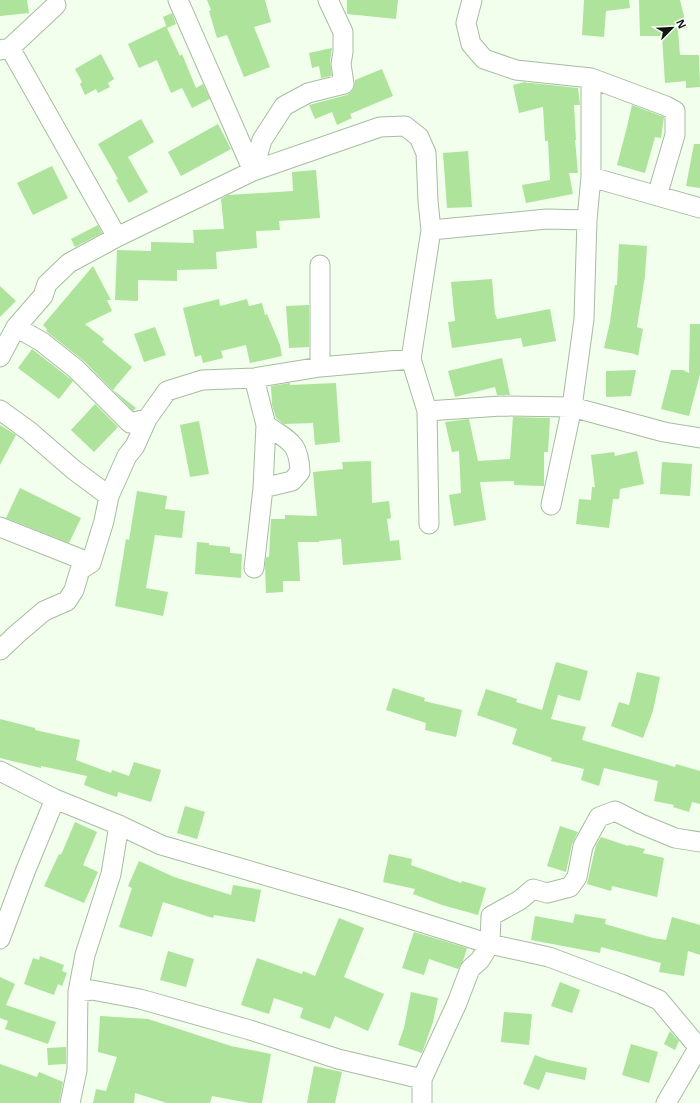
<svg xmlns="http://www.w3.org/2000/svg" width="700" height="1103" viewBox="0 0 700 1103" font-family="'Noto Sans',sans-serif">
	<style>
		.building { fill: #ade39a }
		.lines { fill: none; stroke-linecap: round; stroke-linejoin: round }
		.minor-casing { stroke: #a6bd9f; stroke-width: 21 }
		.minor { stroke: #fff; stroke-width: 19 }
	</style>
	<rect width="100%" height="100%" fill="#f1ffec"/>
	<path class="building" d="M0,0H27L29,13L0,16Z
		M207,0H265L271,22L254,27L270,67L244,77L227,35L217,38L209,11L211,10Z
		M347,0H398L396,19L347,14Z
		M584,0H629L630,8L606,11L604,37L582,35Z
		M639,0H680L687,28L678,30L680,55H699L700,87L686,88V81L665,83L662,36H640Z
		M172,13L176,24L167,28L163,17Z
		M166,26L180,56L182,54L196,88L203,84L210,99L192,108L182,88L171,93L157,60L139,68L128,44Z
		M332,48L330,62L332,76L321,78L319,66L312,68L309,53Z
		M101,54L114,79L108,83L110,87L98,93L96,89L85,95L80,84L82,82L75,69Z
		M382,69L393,96L350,114L352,118L337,125L332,112L315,119L309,105L347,95L351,92L354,88L355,80Z
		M525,82L527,83H532L578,88L580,105H574L576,140H575L578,173H569L573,194L526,203L522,185L550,180L548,141H545L543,107L519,113L513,85Z
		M632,105L664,117L661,138L655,137L645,173L617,165L627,127Z
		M141,119L154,142L128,157L148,192L129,203L116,180L118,179L98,144Z
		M218,124L231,149L181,176L168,152Z
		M694,144H700V188L686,186Z
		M468,151L472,207L447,208L443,153Z
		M52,166L68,198L33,215L17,183Z
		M316,170L320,218L279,221L280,230L256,231L257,248L216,252L217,269L177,270V281L138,280V301L115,300L117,250L151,251V242L194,243L193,230L224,229L221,199L228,195L293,191L292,172Z
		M98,225L102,233L75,247L71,239Z
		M619,244L647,246L645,276L637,327L643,329L638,356L635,354L604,348L610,322L615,285H617Z
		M93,266L111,300H107L112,311L85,324L104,339L102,342L132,367L113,390L136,408L133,411L84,361L46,331L47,329L43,325Z
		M492,279L495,315H496L497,319L550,309L556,341L523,347L521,338L452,348L448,322L455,321L451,282Z
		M0,286L16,301L0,317Z
		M219,299L220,306L247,299L249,306L262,303L265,315L267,314L280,345L282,356L250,363L246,345L221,351L223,358L203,363L201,355L195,357L183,308Z
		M309,305V347L289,348L286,306Z
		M690,324H700V374L689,416L661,409L671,370H683L689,373Z
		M155,327L166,355L144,362L134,334Z
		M32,349L73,381L59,399L18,368Z
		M502,358L510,395H497L495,387L455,397L448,371Z
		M636,370L631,396L606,397V371Z
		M290,383V385L336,383L340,442L315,445L313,423L284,424L276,418L272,405L271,386Z
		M95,404L118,427L94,452L71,430Z
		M513,417L550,418L548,452H544V486L514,485V481L480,482L486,520L454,526L449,495L461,493L459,451L452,452L445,422L469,419L478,461L510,459Z
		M199,421L209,474L190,477L180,425Z
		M0,425L16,435L0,465Z
		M637,451L644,484L620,489L619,499H613L609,528L576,524L579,499L591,500L592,487H595L591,455L614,452L615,456Z
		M371,461L372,503L389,501L391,518L387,519L390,541L399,540L401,560L343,565L341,539L319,541V542H298L300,581H283V592L266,593L265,564L266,557H269L271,519H285V515L317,516L313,472L343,469L342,462Z
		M662,462L692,464L690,496L660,494Z
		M20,488L81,518L69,543L6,518Z
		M137,491L167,496L165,509L185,511L182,538L155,535L146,588L168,592L163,616L115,606L126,539L129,540Z
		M197,542L209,543V545L230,547V553L242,554L241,578L195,574Z
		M556,662L588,671L580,701L558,695L551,719L586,727L582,740L675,767L676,764L700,771V804L692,802L689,812L673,807L674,805L654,801L658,781L604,768L599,786L581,780L584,769L551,761L552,758L512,744L517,729L477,715L486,689L517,699L516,702L542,710Z
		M637,672L660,677L653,711L643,738L611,726L619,702L629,705Z
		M393,688L425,698L424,701L462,710L456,737L425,730L426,723L386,710Z
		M0,719L35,728V730L80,740L76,760L111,773L112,770L129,776L134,762L161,770L151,802L118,792L117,797L105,793L84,785L87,776L41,766V768L0,758Z
		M185,806L205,812L197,839L177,833Z
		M75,822L97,832L83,865L98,872L84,903L44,886L59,854L61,855Z
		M560,826L578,832L572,844L566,872L547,866Z
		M601,837L628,846L629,845L645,849L643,853L664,858L657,897L612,886L611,891L587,884L596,845Z
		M389,854L412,859L411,865L461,883L462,881L486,888L478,915L442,905L413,894L415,889L383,882Z
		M139,861L174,877L231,895L233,885L261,890L255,922L214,915L213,918L163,902L152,937L119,927L132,888L128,886Z
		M575,914L606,919L605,924L653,938L666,940L672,917L700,925V955L688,951L684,976L659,972L661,963L601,947L600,953L531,940L535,916L573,923Z
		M339,918L364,928L344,977L384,994L368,1031L335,1016L330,1029L300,1018L303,1008L274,998L269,1014L241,1005L257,958L302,974L303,971L315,976Z
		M414,932L467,948L463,961L458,969L429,959L424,975L402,968Z
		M168,951L194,959L186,987L160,980Z
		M40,956L64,965L62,971L67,973L62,986L58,984L54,995L24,984L33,958L39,960Z
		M0,977L15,984L6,1005L56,1022L48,1044L5,1029L8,1021L0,1018Z
		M560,982L580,990L572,1013L551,1006Z
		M411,992L438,998L433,1022L422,1053L398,1045L404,1028Z
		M504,1012L532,1014L529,1045L501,1042Z
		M100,1016L148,1019L231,1046L271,1054L262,1103H249L212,1096L210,1103H167L135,1093L134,1103H93L96,1089L106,1091L117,1057L98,1052Z
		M670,1031L679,1041L675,1050L664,1044Z
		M631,1044L658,1052L649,1083L622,1075Z
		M66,1047V1064L48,1065L47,1048Z
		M535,1055L548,1060L587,1068L585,1080L546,1072L539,1090L523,1084Z
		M0,1064L37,1077L39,1072L63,1082L59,1103H0Z
		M314,1066L342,1072L335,1103H307Z"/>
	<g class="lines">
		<defs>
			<path id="minor" d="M178,0L253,171
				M472,0L466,23L471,44L484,59L516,70L591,78L666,106L675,111V135L657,196
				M10,48L117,237
				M0,50L10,48L56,5
				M253,171L262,140L284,106L308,93L344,84L341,64L343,52V32L328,0
				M591,177L700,208
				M431,230L547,219L587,220
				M320,265V367
				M16,327L42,342L76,369L130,423L147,419
				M0,357L16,327L43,296L47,284L69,263L117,237L253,171L380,127L405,126L419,137L426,153L428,201L431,230L411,359L427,411L429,524
				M0,410L29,431L74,470L109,496
				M427,411L501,406L572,407L664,432L700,438
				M263,488L292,481L300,472C299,442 289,441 266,425
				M551,505L572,407L584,319L587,220L591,177V78
				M0,527L91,563L104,521L109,496L127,456L135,446L147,419L167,391L202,380L254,378L320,367L411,359
				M254,568L263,488L266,425L254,378
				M0,650L17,634L44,611L67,601L74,590L80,570L91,563
				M0,771L55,799L119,825L161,845L350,900L490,944L549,957L621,984L659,1000L699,1048
				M0,939L25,872L55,799
				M78,992L92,990L140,999L250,1030L338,1059L422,1079
				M70,1103L77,1070L78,992L85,955L111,874L119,825
				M422,1103V1079L457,1003L470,969L480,960L490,944L491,916L520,900L533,889L547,893L570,887L577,877L583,846L599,817L615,811L641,824L675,838L700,842
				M666,1103L700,1045"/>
		</defs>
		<use href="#minor" class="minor-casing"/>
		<use href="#minor" class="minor"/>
	</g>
	<g transform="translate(672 28) rotate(66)" stroke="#ffffff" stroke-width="3" paint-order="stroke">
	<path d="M0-3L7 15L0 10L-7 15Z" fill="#10180d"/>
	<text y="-6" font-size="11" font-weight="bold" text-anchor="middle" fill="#10180d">N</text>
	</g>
</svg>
